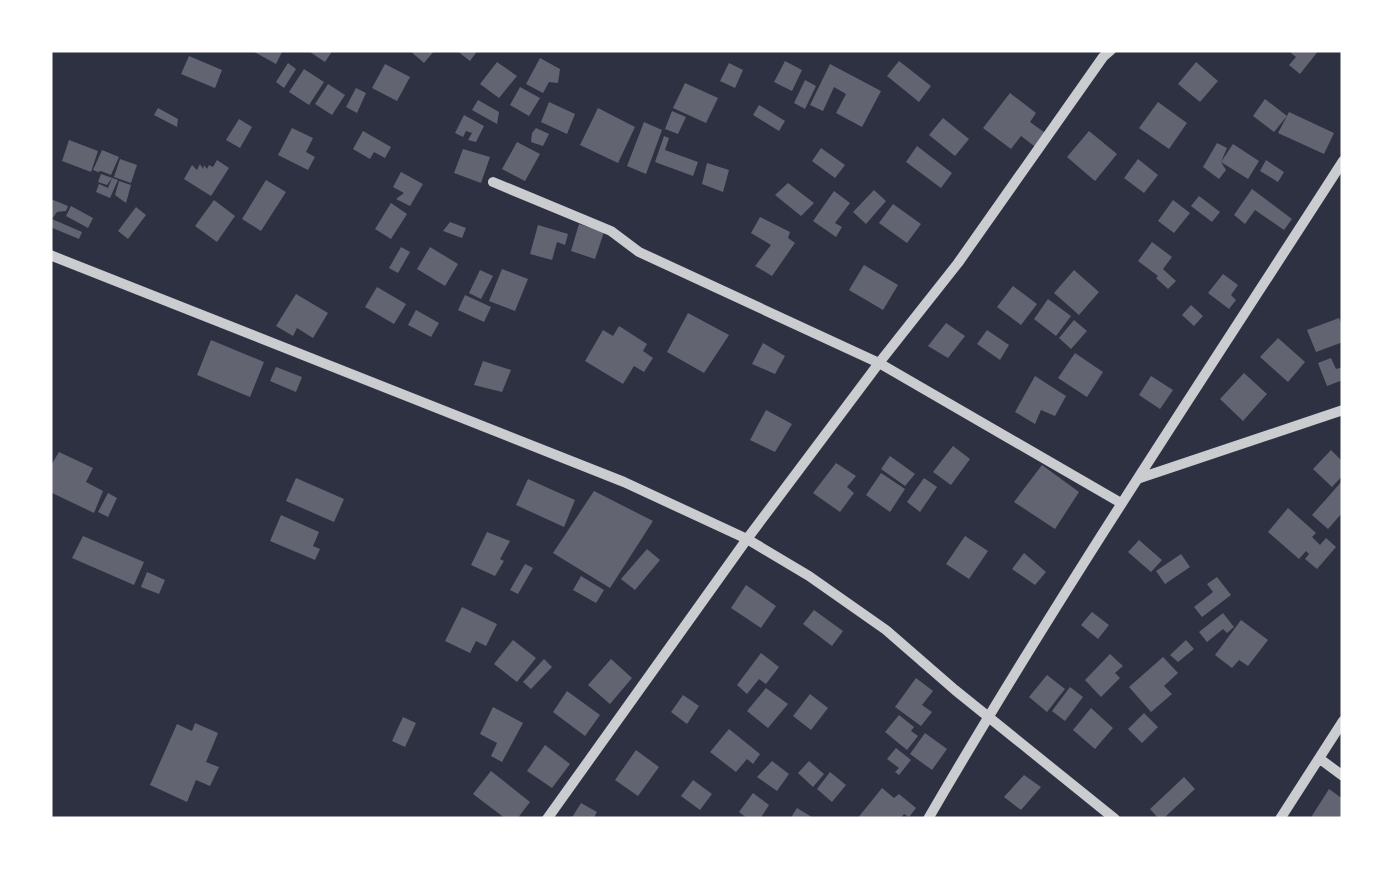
<svg xmlns="http://www.w3.org/2000/svg" width="1393" height="869" viewBox="0 0 1393 869" font-family="'Noto Sans',sans-serif">
	<style>
		.building { fill: #626471 }
		.lines { fill: none; stroke-linecap: round; stroke-linejoin: round }
		.minor { stroke: #caccd0; stroke-width: 10 }
	</style>
	<rect width="100%" height="100%" fill="#2d3142"/>
	<path class="building" d="M251,50H283L276,64Z
		M307,50H333L325,62Z
		M409,50H435L424,63Z
		M456,50H478L470,61Z
		M1293,50H1319L1300,74L1289,65L1296,57L1291,53Z
		M189,56L222,70L215,88L181,74Z
		M540,58L560,69L558,83L549,82L543,93L526,84Z
		M785,61L802,70L792,91L774,82Z
		M899,61L931,86L919,102L887,76Z
		M497,62L517,76L499,98L480,84Z
		M1196,62L1218,81L1200,102L1178,84Z
		M288,63L296,69L284,88L276,82Z
		M729,63L743,70L735,88L720,81Z
		M385,64L410,77L397,101L372,88Z
		M830,64L881,91L862,127L836,113L846,94L834,87L823,111L810,105Z
		M304,69L324,82L309,105L289,92Z
		M805,80L816,86L805,109L794,103Z
		M685,83L718,98L706,123L673,108Z
		M328,84L345,95L332,115L315,104Z
		M520,87L540,98L529,116L510,105Z
		M356,88L366,93L357,113L346,107Z
		M1010,93L1036,113L1030,122L1048,135L1038,149L1021,136L1011,149L983,128Z
		M1265,99L1287,116L1289,112L1334,133L1324,154L1278,133L1287,116L1274,132L1253,116Z
		M478,100L499,112L497,124L472,110Z
		M549,102L575,114L567,134L541,122Z
		M1158,102L1187,123L1169,149L1139,128Z
		M759,105L785,121L779,131L753,115Z
		M158,108L178,119L177,127L154,115Z
		M598,108L635,127L618,163L580,145Z
		M672,111L686,117L678,134L665,129Z
		M464,115L484,126L476,142L468,140L472,133L466,131L463,137L455,133Z
		M943,118L969,139L955,156L929,135Z
		M239,119L252,127L240,148L226,140Z
		M644,122L662,130L646,174L627,166Z
		M292,128L313,138L306,152L315,157L308,170L278,155Z
		M536,128L549,134L543,146L531,142L532,133Z
		M363,131L391,147L385,158L374,152L370,159L353,149Z
		M1089,131L1117,154L1095,181L1067,157Z
		M664,136L669,138L665,150L698,162L693,176L655,162Z
		M69,140L98,151L91,172L62,161Z
		M517,142L540,154L525,181L502,169Z
		M1217,143L1227,148L1221,162L1233,144L1259,161L1248,179L1221,162L1226,170L1219,179L1203,167Z
		M917,146L952,173L941,188L906,162Z
		M821,148L845,165L835,178L812,161Z
		M463,149L490,157L481,183L454,173Z
		M102,150L119,157L111,175L101,171L98,172L93,170Z
		M120,159L137,165L131,183L114,177Z
		M1138,159L1158,175L1144,193L1124,178Z
		M217,160L229,168L211,196L184,179L192,165L197,170L200,164L203,169L204,165L207,169L209,165L213,167Z
		M1266,160L1284,172L1278,182L1260,171Z
		M707,163L729,170L723,192L702,184Z
		M401,172L423,184L410,206L396,199L404,193L393,187Z
		M101,174L118,180L110,198L96,192L99,184L108,188L112,178L107,185L98,182Z
		M266,180L286,192L261,231L242,219Z
		M119,181L131,185L126,203L115,195Z
		M788,183L814,203L801,216L775,195Z
		M1252,189L1292,219L1284,230L1255,210L1245,224L1234,215Z
		M874,190L886,201L866,224L853,212Z
		M834,191L850,203L835,223L842,227L836,237L813,221Z
		M1199,196L1220,212L1212,222L1191,206Z
		M51,199L68,206L66,211L57,212L52,219L82,232L79,239L50,227Z
		M214,200L235,216L217,242L195,226Z
		M1173,200L1190,213L1174,233L1158,221Z
		M391,203L407,214L391,239L375,229Z
		M893,204L921,224L907,243L879,223Z
		M71,206L93,218L88,228L66,216Z
		M136,207L146,215L128,239L118,231Z
		M760,217L790,232L788,238L795,243L772,276L755,266L771,245L751,233Z
		M450,222L466,228L462,238L443,231Z
		M579,224L604,232L595,259L571,251Z
		M538,225L568,234L565,245L557,242L552,260L530,254Z
		M1152,242L1172,257L1163,269L1176,281L1168,289L1156,278L1158,276L1138,261Z
		M401,247L410,252L398,273L389,268Z
		M430,247L458,264L445,286L417,269Z
		M864,265L898,285L883,310L849,290Z
		M502,269L528,279L515,311L489,301Z
		M480,270L493,276L481,299L469,293Z
		M1074,270L1099,292L1079,315L1054,293Z
		M1223,274L1238,285L1231,295L1236,300L1229,309L1208,293Z
		M1013,286L1037,304L1021,325L997,307Z
		M377,287L406,304L394,324L365,307Z
		M296,294L328,313L313,338L297,328L293,336L276,326Z
		M465,295L491,307L484,322L458,310Z
		M1048,299L1071,316L1056,336L1034,319Z
		M1191,305L1203,316L1194,326L1182,315Z
		M416,310L439,323L431,337L408,325Z
		M688,313L729,335L704,373L667,352Z
		M1339,318L1343,328V342L1316,352L1307,330Z
		M1074,320L1087,331L1071,349L1059,338Z
		M946,323L965,336L948,358L928,346Z
		M619,326L647,344L643,351L653,358L644,372L634,366L623,384L585,361L603,330L613,336Z
		M987,330L1009,345L1000,360L977,344Z
		M1278,338L1305,362L1288,382L1260,357Z
		M211,340L264,362L250,397L197,375Z
		M763,343L785,356L775,374L752,364Z
		M1075,353L1103,372L1087,397L1058,378Z
		M1331,358L1336,369L1343,367V380L1327,386L1318,363Z
		M483,361L511,370L502,392L474,385Z
		M276,367L302,377L296,392L270,381Z
		M1244,373L1267,394L1243,421L1220,399Z
		M1035,376L1066,396L1055,416L1041,410L1035,424L1015,412Z
		M1151,376L1173,390L1160,409L1139,395Z
		M766,410L792,424L775,452L750,440Z
		M953,446L970,459L951,485L933,472Z
		M1331,450L1343,462V475L1332,487L1313,469Z
		M59,452L93,468L86,482L103,491L94,513L50,492V467Z
		M890,456L915,474L905,486L881,469Z
		M836,463L856,476L847,487L854,493L840,512L813,493Z
		M1042,465L1079,492L1055,529L1014,502Z
		M881,473L905,489L890,512L866,495Z
		M296,478L344,499L334,522L286,501Z
		M924,478L937,487L920,512L907,502Z
		M528,479L575,500L564,527L516,505Z
		M1343,480V512L1328,529L1312,515Z
		M594,491L653,521L610,588L553,553Z
		M108,493L117,498L108,517L98,512Z
		M1288,508L1316,533L1312,537L1320,545L1326,538L1336,547L1317,569L1305,559L1309,554L1306,551L1299,559L1268,532Z
		M281,515L319,532L313,546L320,549L315,560L270,541Z
		M487,532L510,541L500,559L504,561L495,576L471,565Z
		M83,536L144,562L134,585L72,558Z
		M965,536L988,551L969,579L946,564Z
		M1139,540L1162,560L1151,572L1128,552Z
		M647,549L660,560L635,590L621,579Z
		M1024,553L1046,572L1035,585L1012,569Z
		M1181,554L1190,567L1165,584L1156,571Z
		M525,564L533,568L518,594L510,590Z
		M147,572L165,580L159,594L141,587Z
		M581,576L604,590L596,603L573,590Z
		M1217,577L1231,595L1202,617L1194,607L1213,592L1207,584Z
		M746,585L776,606L761,628L731,608Z
		M462,607L497,624L486,646L476,641L470,653L445,641Z
		M814,610L843,631L832,646L803,624Z
		M1092,612L1109,625L1098,639L1081,625Z
		M1223,613L1234,627L1227,633L1223,629L1207,642L1199,632Z
		M1241,620L1268,640L1248,666L1239,660L1232,668L1215,655Z
		M513,640L536,658L517,682L494,664Z
		M1186,640L1194,649L1178,662L1170,655Z
		M761,653L779,667L766,684L759,679L747,694L737,685Z
		M1110,654L1123,666L1115,673L1120,678L1101,697L1085,680Z
		M1163,657L1178,673L1164,686L1172,694L1151,712L1129,687Z
		M544,659L552,667L531,689L523,682Z
		M611,659L632,678L610,704L588,685Z
		M1047,675L1065,689L1047,712L1029,697Z
		M916,678L933,691L922,705L932,712L921,726L895,707Z
		M1070,687L1083,697L1065,721L1052,711Z
		M766,688L788,704L768,728L747,711Z
		M567,691L600,715L585,736L553,712Z
		M810,694L828,708L811,730L793,716Z
		M683,695L699,706L687,724L671,712Z
		M493,707L523,723L502,762L491,756L497,743L480,734Z
		M1091,708L1113,728L1095,749L1073,730Z
		M1144,713L1158,727L1142,743L1128,729Z
		M899,715L914,727L911,731L918,736L907,750L885,732Z
		M403,717L416,723L405,747L392,741Z
		M195,723L218,733L206,762L219,767L210,786L196,780L187,802L150,785L177,724L192,731Z
		M729,729L760,754L753,764L747,759L736,772L710,752Z
		M925,733L947,749L932,770L910,754Z
		M545,745L570,764L552,788L527,771Z
		M896,748L911,760L899,775L895,772L899,768L887,759Z
		M636,750L659,767L638,796L615,780Z
		M772,761L789,774L777,791L757,777Z
		M809,761L824,774L813,787L798,773Z
		M491,771L530,802L517,819H506L473,794Z
		M830,772L846,785L832,802L817,789Z
		M1024,775L1041,787L1021,810L1004,797Z
		M1184,777L1195,789L1163,819H1159L1150,809Z
		M693,780L712,794L700,810L681,796Z
		M882,788L894,798L899,794L916,808L909,817L904,814L900,819H857Z
		M1329,789L1343,799V819H1310Z
		M753,793L769,805L760,819H748L739,812Z
		M581,803L597,812L593,819H571Z
		M797,808L815,819H790Z"/>
	<g class="lines">
		<path class="minor" d="M493,182L611,231L639,252L879,363L958,263L1103,57L1111,50
			M50,255L624,482L747,539L809,576L886,630L955,690L1115,819
			M1140,478L1343,410
			M1320,759L1343,776
			M547,819L747,539L879,363L1121,503
			M928,819C1058,595 1203,379 1343,161
			M1280,819L1343,721"/>
	</g>
	<rect width="1393" height="869" fill="none" stroke="#ffffff" stroke-width="105"/>
</svg>
